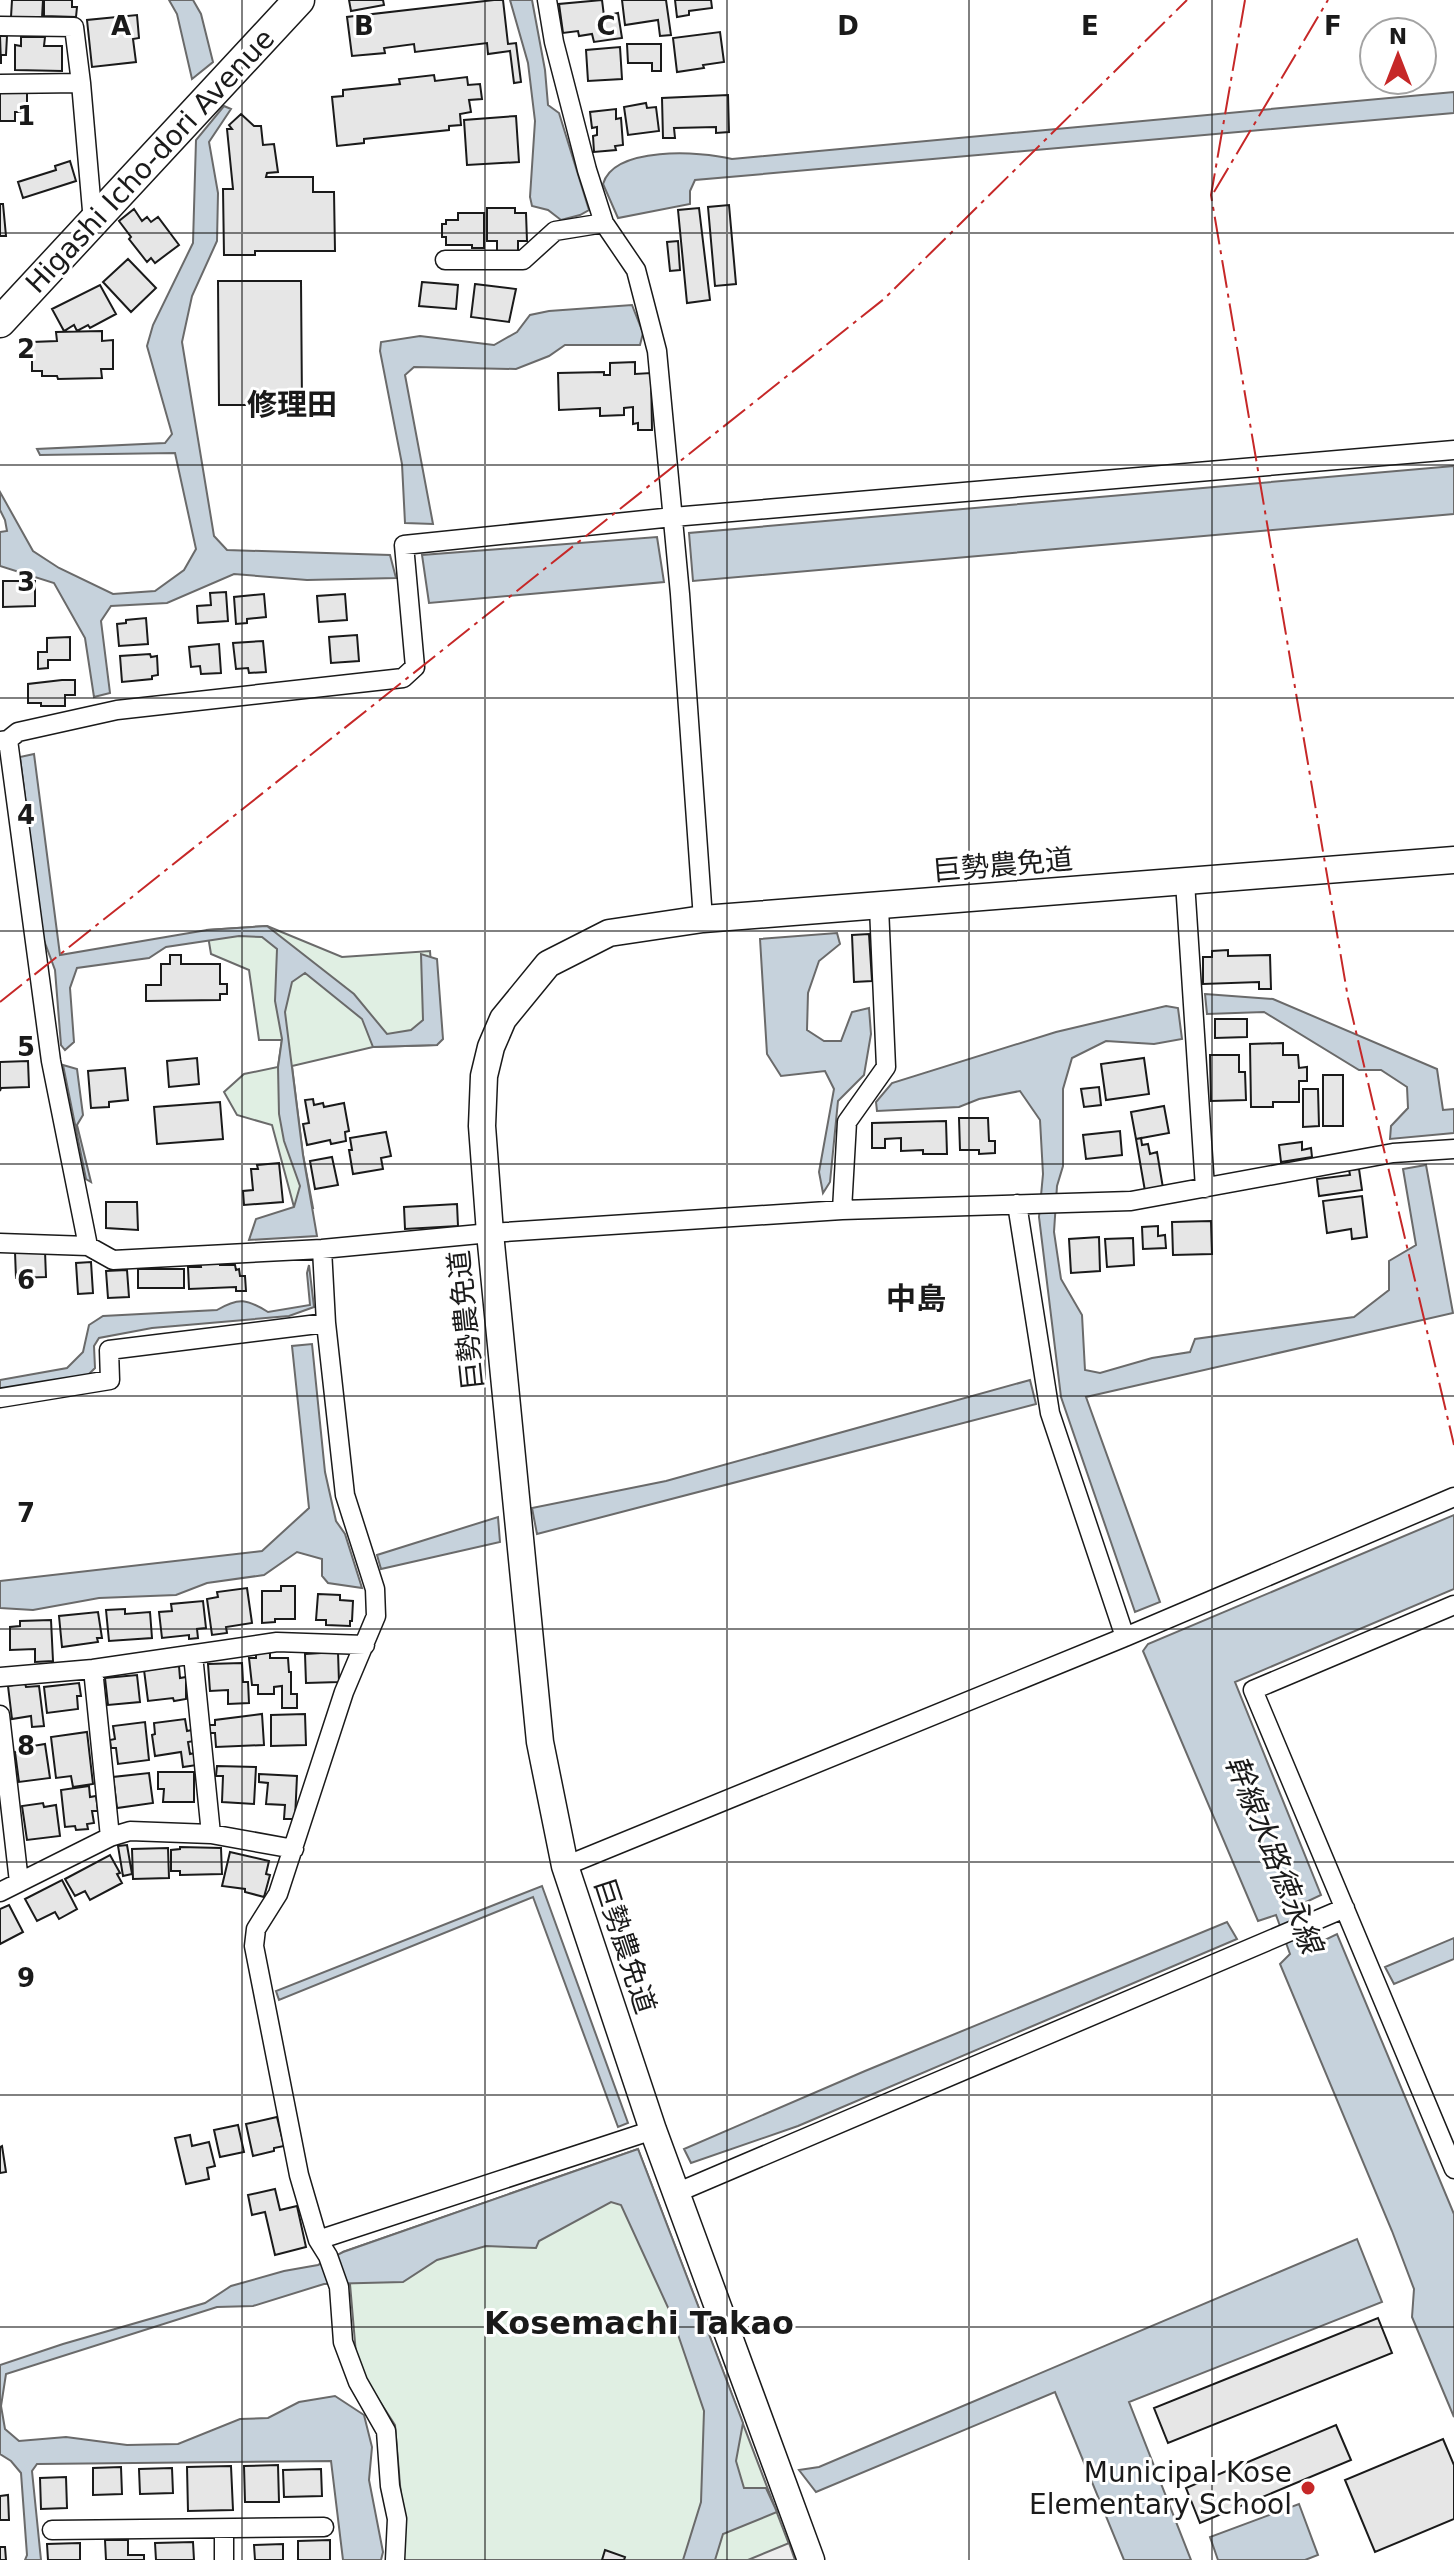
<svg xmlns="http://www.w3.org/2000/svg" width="1454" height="2560" viewBox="0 0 1454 2560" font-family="'DejaVu Sans','Noto Sans JP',sans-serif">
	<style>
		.green { fill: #e0efe3; stroke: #6a6a6a; stroke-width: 2 }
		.parking { fill: #ededed; stroke: #6a6a6a; stroke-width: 2 }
		.water { fill: #c6d2dc; stroke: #6a6a6a; stroke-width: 2 }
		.building { fill: #e6e6e6; stroke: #1a1a1a; stroke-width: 2 }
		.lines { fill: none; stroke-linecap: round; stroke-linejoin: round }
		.street-casing { stroke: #1a1a1a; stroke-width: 21 }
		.secondary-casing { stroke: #1a1a1a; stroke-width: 29 }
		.primary-casing { stroke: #1a1a1a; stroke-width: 33 }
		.street { stroke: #fff; stroke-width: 18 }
		.secondary { stroke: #fff; stroke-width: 26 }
		.primary { stroke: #fff; stroke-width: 30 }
		.power { stroke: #c62828; stroke-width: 2; stroke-dasharray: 28 6 4 6; stroke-linecap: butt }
		.grid { fill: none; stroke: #1a1a1a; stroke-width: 2; stroke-opacity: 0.55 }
		.poi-dot { fill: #c62828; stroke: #fff; stroke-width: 3 }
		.labels { text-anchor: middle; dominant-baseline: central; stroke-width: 6; stroke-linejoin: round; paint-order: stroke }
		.street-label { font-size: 28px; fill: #1a1a1a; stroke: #fff }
		.poi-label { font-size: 28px; fill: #1a1a1a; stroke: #fff; text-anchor: end }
		.neighbourhood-label { font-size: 30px; font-weight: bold; fill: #1a1a1a; stroke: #fff }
		.water-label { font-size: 30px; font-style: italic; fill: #1a1a1a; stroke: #fff }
		.quarter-label { font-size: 32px; font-weight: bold; fill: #1a1a1a; stroke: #fff }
		.grid-label { font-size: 26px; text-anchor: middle; font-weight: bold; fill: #1a1a1a; stroke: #fff; stroke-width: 6; stroke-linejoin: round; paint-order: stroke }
	</style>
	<rect width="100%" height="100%" fill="#fff"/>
	<path class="green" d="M267,926L342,957L430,951L437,1045L373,1047L292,1066L303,1155L313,1208L294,1207L272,1125L237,1115L224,1092L244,1074L278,1067L282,1040H259L249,970L211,954L207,930Z
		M638,2149L795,2560H403L405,2544L395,2425L366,2380L356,2354L350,2284L343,2252Z"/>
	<path class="parking" d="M789,2543L795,2560H748Z"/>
	<path class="water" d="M169,0H193L201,14L213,62L192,79L177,14Z
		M510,0H532L545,70L548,105L559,113L589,210L580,215L561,220L548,210L532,206L530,197L535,121L528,63Z
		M1454,92V113L695,180L690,191V204L618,218L603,184C614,146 700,151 732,159Z
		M224,106L231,109L209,142L218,193L217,241L192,296L182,342L214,536L227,550L390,555L396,578L307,580L234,574L167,603L111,606L101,621L110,693L94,697L85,638L54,583L0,566V532L7,531L5,520L0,510V492L33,551L59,568L113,594L155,591L184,570L196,549L175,453L40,455L37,449L165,443L172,434L147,346L153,325L193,243L196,140Z
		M632,305L643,333L640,345H565L549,356L516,369L414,367L405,375L433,524L405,523L402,464L380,351L381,342L420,336L494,345L517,332L530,315L549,311Z
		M1454,466V514L693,581L689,533Z
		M657,537L664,582L429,603L422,555Z
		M34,754L60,955L207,930L267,926L354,994L387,1034L411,1030L423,1020L421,954L437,959L443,1039L437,1045L373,1047L362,1019L305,973L292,982L285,1012L303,1155L317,1236L249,1240L256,1219L294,1207L300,1186L284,1141L279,1114L278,1067L282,1039L275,1001L277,949L262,937L239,936L166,947L149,958L77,968L70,988L74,1042L65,1050L61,1045L55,970L42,935L20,757Z
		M837,933L840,944L819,961L808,993L807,1030L824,1041H841L852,1012L869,1008L871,1034L864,1075L838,1101L830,1182L823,1193L819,1172L834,1089L825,1071L781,1076L767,1054L760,939Z
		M1205,994L1273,999L1437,1069L1443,1110L1454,1109V1133L1390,1139L1391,1126L1408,1108L1407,1087L1381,1070H1359L1264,1012L1207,1014Z
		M1166,1006L1178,1008L1182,1039L1154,1044L1106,1041L1072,1058L1063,1089V1166L1057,1186L1054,1232L1061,1279L1082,1315L1085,1370L1100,1373L1152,1358L1190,1352L1195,1339L1354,1317L1389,1290V1261L1416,1245L1403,1169L1426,1165L1453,1313L1086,1397L1160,1602L1135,1612L1061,1397L1039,1217L1043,1174L1040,1120L1020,1091L979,1099L959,1107L877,1111L876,1102L892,1083L1056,1032Z
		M63,1065L77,1069L83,1115L77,1125L91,1182L86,1179Z
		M309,1265L314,1307L289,1316L152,1328L99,1338L94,1346L95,1368L88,1375L0,1390V1380L67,1368L83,1352L89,1325L103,1316L217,1310C239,1297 247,1299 268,1312L310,1305L307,1273Z
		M312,1344L325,1472L336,1521L345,1534L362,1588L328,1583L322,1576V1559L297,1552L264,1575L207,1583L176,1595L99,1598L33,1610L0,1608V1581L262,1551L309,1508L292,1346Z
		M1030,1380L1036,1404L537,1534L532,1508L666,1481Z
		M1454,1515V1589L1235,1682L1321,1895L1306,1902L1323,1941L1337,1934L1454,2214V2417L1412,2317L1414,2289L1392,2231L1280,1964L1290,1954L1276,1915L1258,1921L1143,1651L1148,1644Z
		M498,1517L500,1542L381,1569L377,1555Z
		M542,1886L628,2123L618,2127L533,1897L279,2000L276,1991Z
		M1227,1922L1237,1939L798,2126L691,2163L684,2149L865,2071Z
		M1454,1938V1959L1394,1984L1385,1967Z
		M638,2149L743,2423L736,2461L744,2488H766L777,2512L723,2534L715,2560H683L701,2502L704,2411L671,2314L621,2205L611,2202L539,2241L536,2248L486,2246L437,2260L403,2282L324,2284L253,2306L217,2307L6,2374L1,2406L5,2429L19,2441L66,2437L127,2445L178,2444L240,2419L268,2418L299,2402L335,2396L364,2415L372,2447L369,2480L383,2552L381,2560H343L331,2461L37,2464L32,2471L41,2560H25L27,2555L21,2473L11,2461L0,2454V2365L63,2344L205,2303L231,2286L284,2271L318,2265L343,2252Z
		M1357,2239L1382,2302L1129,2402L1191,2560H1124L1055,2392L816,2492L799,2470L819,2467Z
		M1299,2504L1318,2555L1305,2560H1218L1210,2537Z"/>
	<path class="building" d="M12,0H43L42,18L11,17Z
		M44,0H72V7H77L76,17L44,16Z
		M349,0H383L384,5L351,11Z
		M494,0H503L508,44L516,43L521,82L514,83L510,51L488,54L487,43L415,52L414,44L384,48L385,53L352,56L347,17Z
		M602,0L604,16L618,13L622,38L594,42L592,34L579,36L578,31L563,33L559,4Z
		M622,0H666L671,35L660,36L658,20L625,25Z
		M675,0H711L712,8L689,11V15L677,17Z
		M137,15L139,38L133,39L136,62L92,67L87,20Z
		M720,32L724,62L703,65L704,68L677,72L673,38Z
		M0,36H7L6,55H1V64Z
		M21,37H45L44,46H62V71L15,70V45L21,46Z
		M627,44H661V71H652V63H628Z
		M620,47L622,79L588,81L586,50Z
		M434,75L435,81L467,77L468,85L480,84L482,99L469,100L471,112L460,114L461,125L449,126V130L364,139V143L337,146L332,97L343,96V90L400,84L399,79Z
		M0,93H27V112H15V121H0Z
		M728,95L729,132L716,133V127L674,128L675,138H663L662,98Z
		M646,103L647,108L656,107L659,131L628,135L624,107Z
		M616,109V119L621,118L623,145L615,146L616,150L594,152L593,136L597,135V127L592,128L590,112Z
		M241,114L254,126H261L263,145L274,144L278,172L267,173L266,177H313V192H334L335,251H255V255H224L223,189H233L227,129H232L229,125Z
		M516,116L519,162L467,165L464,120Z
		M70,161L76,181L23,198L18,182L56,170L55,166Z
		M0,204H3L6,236H0Z
		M729,205L736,284L715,286L708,207Z
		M487,208H515V213H526L527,241H518V252H497V241H487Z
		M699,208L710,300L687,303L678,210Z
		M134,209L142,221L147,217L151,222L158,217L179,245L155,263L151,258L147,262L129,239L131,237L119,221Z
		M458,213H484V248H472V245H446V237H442V224H446V220H458Z
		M678,241L680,270L670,271L667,242Z
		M128,259L156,288L131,312L103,282Z
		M218,281H301L302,405H219Z
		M422,282L458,285L456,309L419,306Z
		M475,284L516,289L509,322L471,317Z
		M100,285L116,314L90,328L88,325L77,331L74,325L64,331L52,309Z
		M102,331V341L113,340V369H101L102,378L58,379L57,376H42V371H32V342L57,341L56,332Z
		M635,362V374L651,373L652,430H638V423L633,424V407L624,408V415L600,416V408L559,410L558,373L604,372V375H610V363Z
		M3,581H35V606L3,607Z
		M226,592L228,621L198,623L197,606L211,605L210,593Z
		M264,594L266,617L247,619V623L236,624L234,597Z
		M345,594L347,620L319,622L317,596Z
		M146,618L148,644L119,646L117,624L126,623V620Z
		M357,635L359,661L331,663L329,637Z
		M70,637V660H48V668L38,669V652H47V638Z
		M263,641L266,672L249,673L248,668L236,669L233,643Z
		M219,644L221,673L201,674L200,666L191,667L189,647Z
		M150,654L151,657L157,656L158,675L152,676V679L122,682L120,656Z
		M62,680H75V695H65V706H41V703H28V684Z
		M869,934L872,981L854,982L852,935Z
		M1228,950V956L1270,955L1271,989H1259V982L1203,984V957H1212V951Z
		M170,955H181V964H220V984H227V994H220V1000L146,1001V985H161V964H170Z
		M1215,1019H1247V1037L1215,1038Z
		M1283,1043V1055H1298L1299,1068L1307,1067V1081H1299V1102H1273V1107H1251L1250,1044Z
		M1210,1055H1239V1072H1245L1246,1100L1211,1101Z
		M197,1058L199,1084L169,1087L167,1061Z
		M1144,1058L1149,1094L1106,1100L1101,1064Z
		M28,1061L29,1087L1,1088L0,1091V1062Z
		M125,1068L128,1100L109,1102V1107L91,1108L88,1071Z
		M1323,1075H1343V1126H1323Z
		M1099,1087L1101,1105L1084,1107L1081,1089Z
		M1303,1089H1318L1319,1126L1303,1127Z
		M313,1099L314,1105L323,1103L324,1107L344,1103L349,1131L345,1132L346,1141L331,1144L330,1140L307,1145L303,1124L309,1123L305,1100Z
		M220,1102L223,1139L157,1144L154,1107Z
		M1164,1106L1169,1133L1136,1139L1131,1112Z
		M959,1118H988L989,1141H995V1153L979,1154V1150H960Z
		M946,1121L947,1154H923V1150L901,1151V1138L885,1139V1148H872V1123Z
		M1120,1131L1122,1155L1086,1159L1083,1135Z
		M386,1132L391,1156L381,1158L383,1169L353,1174L349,1150H352L350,1138Z
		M1141,1138L1142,1145L1148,1144L1150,1154L1157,1152L1163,1188L1145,1191L1136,1139Z
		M1302,1142V1150L1311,1148L1312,1157L1281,1162L1279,1145Z
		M332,1157L338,1185L315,1189L310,1161Z
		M279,1163L283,1202L244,1205L243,1191L253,1190L251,1169H258L257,1165Z
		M1359,1169L1362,1190L1319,1196L1317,1179L1350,1175L1349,1170Z
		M1362,1196L1367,1237L1352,1239L1351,1229L1327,1233L1323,1201Z
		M106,1202H137L138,1230L106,1228Z
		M457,1204L458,1226L405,1229L404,1207Z
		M1211,1221L1212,1254L1173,1255L1172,1222Z
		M1158,1226V1236L1165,1235L1166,1248L1143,1249L1142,1227Z
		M1099,1237L1100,1271L1071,1273L1069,1239Z
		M1133,1238L1134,1265L1107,1267L1105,1239Z
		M45,1251L46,1277L16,1278L15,1252Z
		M220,1260V1265H235L236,1270L239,1269L240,1276H245L246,1291H236V1287L189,1289L188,1267H201L200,1261Z
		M91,1262L93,1293L78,1294L76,1263Z
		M138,1269H184V1288H138Z
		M127,1270L129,1297L108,1298L106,1271Z
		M281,1586H295V1619H275V1622L262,1623V1591H281Z
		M247,1588L252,1623L226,1627L227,1633L212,1635L207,1599L218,1597L217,1592Z
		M318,1594L340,1595V1600L353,1601L352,1621H350V1626L326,1625V1620H316Z
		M203,1601L206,1628L197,1629L198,1638L189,1639V1635L162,1638L159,1612L172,1611L171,1604Z
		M125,1609V1614L150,1612L152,1638L109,1641L106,1610Z
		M98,1612L102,1638H97L98,1642L62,1647L59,1616Z
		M51,1620L53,1661L35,1662V1649L10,1650V1627L20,1626V1621Z
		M338,1652L339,1682L306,1683L305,1654Z
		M256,1653H270V1658H288L289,1672H291V1694H297V1708H282V1686L274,1687V1694H258V1685H252L249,1658H256Z
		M242,1663L243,1682H248L249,1703L228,1704V1690L210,1691L208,1664Z
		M179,1666L180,1678L186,1677V1699L174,1701L173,1698L148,1701L144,1670Z
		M137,1675L140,1702L108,1705L105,1678Z
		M25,1683L26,1687L39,1686L44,1726L32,1727L31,1716L12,1719L8,1686Z
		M79,1683L81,1696H77L78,1709L47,1713L44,1687Z
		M262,1714L264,1745L216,1747L215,1733H210L209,1725H215V1720Z
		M305,1714L306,1745L271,1746V1715Z
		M185,1719L187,1731L192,1730L194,1741L188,1742L190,1754L195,1753L197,1765L183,1767L181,1752L155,1756L152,1735L155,1734L154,1723Z
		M145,1722L149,1760L118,1764L116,1748H111L110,1740L115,1739L113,1726Z
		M87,1732L93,1784L73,1787L71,1776L56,1778L51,1737Z
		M45,1744L50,1778L19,1782L15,1752L27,1751V1747Z
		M217,1766L256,1767L254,1804L222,1802L223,1776H216Z
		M158,1772H194V1802H163L164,1789H158Z
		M149,1773L153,1803L117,1808L113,1777Z
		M259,1774L297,1776L295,1819H284L285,1805L266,1804L268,1783L259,1782Z
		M89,1786L90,1797L96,1796L98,1811H92L94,1823L87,1824L88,1829L76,1830L75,1826L65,1827L61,1790Z
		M43,1803L44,1807L56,1805L60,1836L27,1840L22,1806Z
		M127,1845L132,1874L123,1876L118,1846Z
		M180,1847L221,1848L222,1874L180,1875V1871H171V1850L180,1849Z
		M168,1848L169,1878L133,1879L132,1849Z
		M230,1852L269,1861L266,1874L270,1875L264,1897L245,1892V1889L222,1886Z
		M110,1855L120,1873L117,1874L122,1883L90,1900L85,1891L75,1896L65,1879Z
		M62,1880L77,1909L59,1919L55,1912L37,1921L25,1899Z
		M9,1905L23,1932L0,1944V1909Z
		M277,2117L284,2146L274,2148V2151L253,2156L246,2124Z
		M238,2125L244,2152L220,2157L214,2130Z
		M190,2135L192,2146L209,2142L215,2166L207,2168L209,2179L186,2184L175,2138Z
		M2,2146L6,2172L0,2173V2147Z
		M275,2189L280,2210L297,2206L306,2247L275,2255L265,2212L252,2215L248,2195Z
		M1378,2318L1392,2353L1168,2443L1154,2408Z
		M1336,2425L1351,2460L1200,2523L1186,2488Z
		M1443,2439L1454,2465V2519L1375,2552L1345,2480Z
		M278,2465L279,2502H245L244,2466Z
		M231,2466L233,2510L188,2511L187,2467Z
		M121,2467L122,2494L93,2495V2468Z
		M172,2468L173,2493L140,2494L139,2469Z
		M321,2469L322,2496L284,2497L283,2470Z
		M66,2477L67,2508L41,2509L40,2478Z
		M8,2495L9,2520H0V2496Z
		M105,2540H128V2555H144V2560H106Z
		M330,2540V2560H298V2541Z
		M193,2542L194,2560H156L155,2543Z
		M80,2543V2560H48L47,2544Z
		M283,2544V2560H255L254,2545Z
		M0,2547H5L6,2560H0Z
		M605,2550L625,2557L624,2560H602Z"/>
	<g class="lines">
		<defs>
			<path id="street" d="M547,0L554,42L587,170L604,223L636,270L657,351L680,594L703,919
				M0,26L74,27L81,83L93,222
				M0,84L81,83
				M445,260H523L555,231L604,223
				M8,740L51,1061L88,1246L113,1260L322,1249L490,1233L842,1210L1131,1201L1393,1153L1454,1149
				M0,741L8,740L18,732L117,710L403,678L415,667L404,545L673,517L1454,450
				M1185,882L1205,1188
				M1017,1204L1050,1413L1125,1637
				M842,1210L847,1122L886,1067L879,907
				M0,1243L88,1246
				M322,1249L326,1323L345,1495L375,1589L376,1616L344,1692L278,1894L256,1929L254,1946L299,2175L318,2240L328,2256L339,2287L343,2342L358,2382L386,2431L390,2486L397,2519L395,2560
				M0,1398L110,1380L109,1350L326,1323
				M1454,1605L1253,1690L1454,2169
				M193,1655L211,1834
				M93,1669L110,1837
				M0,1677L93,1669L277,1642L365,1645
				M0,1715L19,1882
				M565,1866L1125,1637L1454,1497
				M0,1892L110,1837L130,1831L211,1834L294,1849
				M676,2193L1345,1908
				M318,2240L653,2130
				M52,2530L324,2527
				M224,2560V2529"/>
			<path id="secondary" d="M811,2560L653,2130L565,1866L540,1742L490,1233L482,1126L484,1076L491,1047L503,1019L548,964L609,933L703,919L1454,860"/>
			<path id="primary" d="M0,322L299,0"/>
		</defs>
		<use href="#street" class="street-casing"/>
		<use href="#secondary" class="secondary-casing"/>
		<use href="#primary" class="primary-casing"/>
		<use href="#street" class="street"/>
		<use href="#secondary" class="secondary"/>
		<use href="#primary" class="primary"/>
		<path class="power" d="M1245,0L1211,195L1348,998L1454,1445
			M1214,192L1328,0
			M0,1002L884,299L1187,0"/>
	</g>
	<path class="grid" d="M242,0V2560M485,0V2560M727,0V2560M969,0V2560M1212,0V2560M0,233H1454M0,465H1454M0,698H1454M0,931H1454M0,1164H1454M0,1396H1454M0,1629H1454M0,1862H1454M0,2095H1454M0,2327H1454"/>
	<circle class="poi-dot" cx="1308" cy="2488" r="8"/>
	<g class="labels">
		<g class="street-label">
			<text transform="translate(150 161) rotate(-47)">Higashi Icho-dori Avenue</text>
			<text transform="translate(1003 865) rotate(-5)">巨勢農免道</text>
			<text transform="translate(466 1320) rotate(-96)">巨勢農免道</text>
			<text transform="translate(625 1946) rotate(72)">巨勢農免道</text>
		</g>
		<g class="poi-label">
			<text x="1292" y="2472">Municipal Kose<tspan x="1292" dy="32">Elementary School</tspan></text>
		</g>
		<g class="neighbourhood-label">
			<text x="292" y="404">修理田</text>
			<text x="916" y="1298">中島</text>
		</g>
		<g class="water-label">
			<text transform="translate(1274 1854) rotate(68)">幹線水路徳永線</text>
		</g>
		<g class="quarter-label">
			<text x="639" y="2323">Kosemachi Takao</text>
		</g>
	</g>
	<g class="grid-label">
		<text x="121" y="35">A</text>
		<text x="364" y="35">B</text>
		<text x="606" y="35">C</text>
		<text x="848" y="35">D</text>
		<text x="1090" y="35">E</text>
		<text x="1333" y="35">F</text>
		<text x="26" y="125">1</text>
		<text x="26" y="358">2</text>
		<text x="26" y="591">3</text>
		<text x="26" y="824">4</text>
		<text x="26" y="1056">5</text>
		<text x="26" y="1289">6</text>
		<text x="26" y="1522">7</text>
		<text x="26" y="1755">8</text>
		<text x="26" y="1987">9</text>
	</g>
	<g transform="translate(1398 56)"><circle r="38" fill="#ffffff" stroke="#a3a3a3" stroke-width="2"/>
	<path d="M0-6L14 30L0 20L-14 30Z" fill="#c62828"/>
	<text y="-12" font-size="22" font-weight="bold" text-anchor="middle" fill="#1a1a1a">N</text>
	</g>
</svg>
